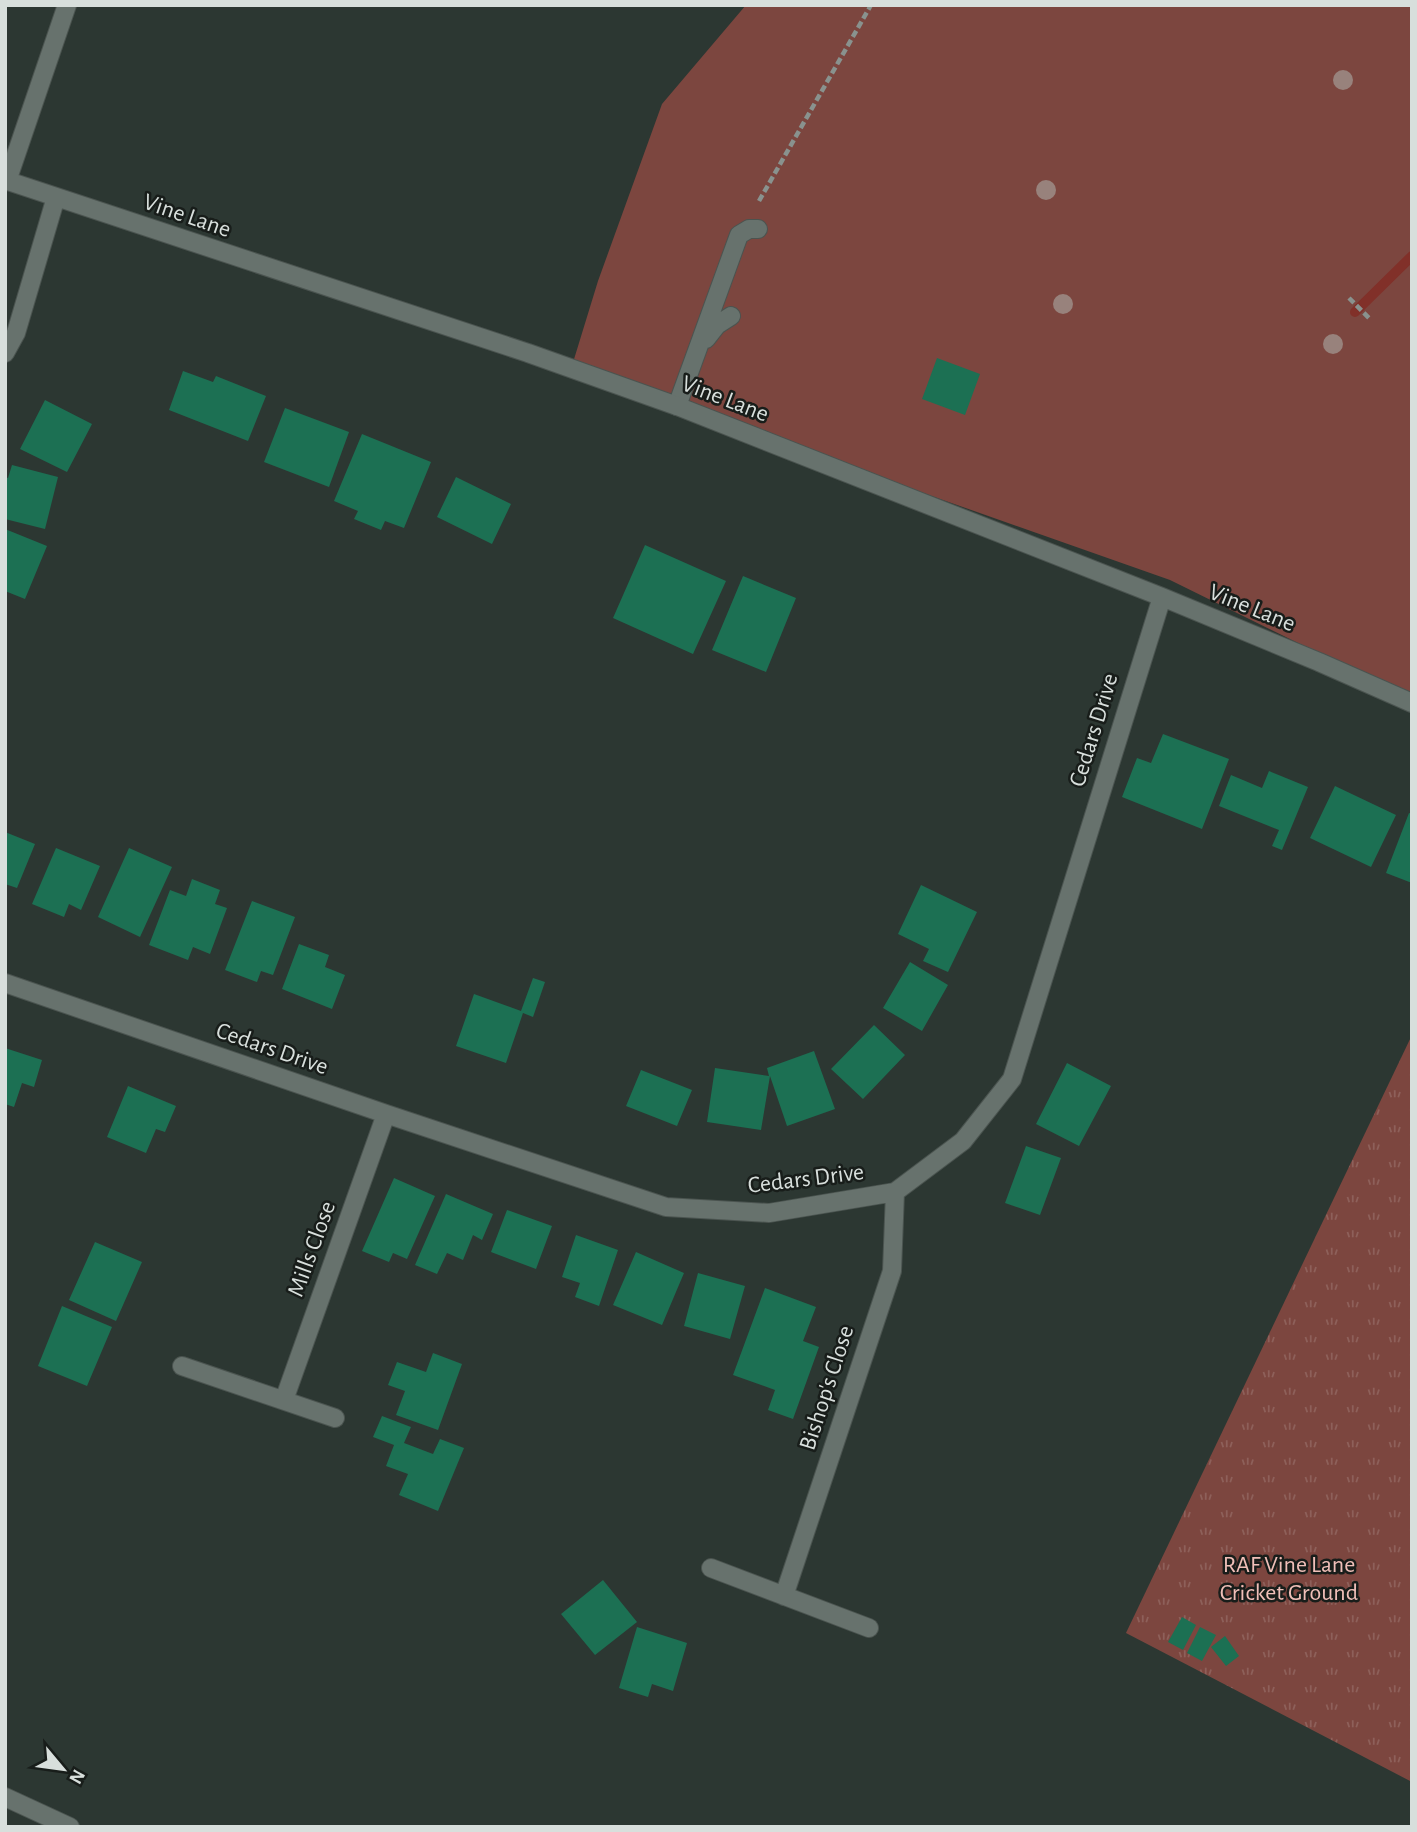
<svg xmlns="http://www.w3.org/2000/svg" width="1417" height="1832" viewBox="0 0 1417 1832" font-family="'Alegreya Sans',sans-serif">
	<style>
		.grass { fill: #7c463f }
		.park { fill: url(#park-tufts) }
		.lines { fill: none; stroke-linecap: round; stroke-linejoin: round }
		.stream { stroke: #813029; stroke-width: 10 }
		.building { fill: #1c7053 }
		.lane-casing { stroke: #4b5450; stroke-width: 20 }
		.street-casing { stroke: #4b5450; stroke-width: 20 }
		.path { stroke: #89928e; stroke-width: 4.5; stroke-dasharray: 7 3.5; stroke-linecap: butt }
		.lane { stroke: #67726d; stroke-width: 18 }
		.street { stroke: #67726d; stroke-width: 18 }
		.tree { fill: #98827c }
		.labels { text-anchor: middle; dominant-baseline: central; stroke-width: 5; stroke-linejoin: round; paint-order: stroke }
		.street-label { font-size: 24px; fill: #d8dfdc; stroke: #181d1a }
		.park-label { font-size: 24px; fill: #f0bfb8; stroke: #181d1a }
	</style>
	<defs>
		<pattern id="park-tufts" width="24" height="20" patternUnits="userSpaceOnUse" patternTransform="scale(1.75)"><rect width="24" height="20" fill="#7c463f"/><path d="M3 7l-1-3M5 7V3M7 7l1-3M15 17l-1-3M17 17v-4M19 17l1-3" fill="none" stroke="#8e605a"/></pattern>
	</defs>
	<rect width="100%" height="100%" fill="#2c3732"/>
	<path class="grass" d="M746,5H1412V699L1170,580L571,369L598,281L662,104Z"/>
	<path class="park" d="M1412,1035V1782L1126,1633Z"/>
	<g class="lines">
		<path class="stream" d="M1355,312L1412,256"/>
	</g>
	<path class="building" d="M937,358L980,374L965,415L922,399Z
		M183,371L213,382L216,376L266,396L248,441L169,410Z
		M45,400L92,424L67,472L20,449Z
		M285,408L349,432L329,487L264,462Z
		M362,434L431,462L404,528L385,521L381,530L354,519L358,511L334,501Z
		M12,465L58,477L45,529L5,519V477L8,478Z
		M456,477L511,504L492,544L437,517Z
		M5,529L47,546L25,599L5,591Z
		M645,545L726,581L693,654L613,618Z
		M743,576L796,598L766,672L712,650Z
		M1163,734L1229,759L1202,829L1122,797L1137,758L1151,763Z
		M1269,771L1308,787L1282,850L1272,846L1279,830L1219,806L1231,775L1262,788Z
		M1335,786L1396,815L1371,867L1310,838Z
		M1409,813L1412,814V883L1386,873Z
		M5,832L35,844L17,888L5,884Z
		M56,848L100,866L81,910L69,904L64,917L32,904Z
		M129,848L172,867L140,937L98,917Z
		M192,879L220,890L215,904L227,908L210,954L193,947L188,960L149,945L170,890L186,896Z
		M921,885L977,912L948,972L923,961L929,949L898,934Z
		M252,901L295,917L273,975L261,971L257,982L225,970Z
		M299,944L329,955L325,967L345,975L332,1009L282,989Z
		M910,962L948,985L922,1031L883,1008Z
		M533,978L545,982L533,1017L523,1013L506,1063L456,1046L474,994L521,1011Z
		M874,1025L905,1055L863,1099L831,1069Z
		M5,1048L42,1060L34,1087L22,1083L14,1107L5,1104Z
		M814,1051L835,1109L787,1126L770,1076L761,1130L707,1122L715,1068L769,1076L767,1068Z
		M1067,1063L1111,1086L1079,1146L1036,1124Z
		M641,1070L692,1090L677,1126L626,1106Z
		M128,1086L176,1106L165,1132L156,1129L146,1153L107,1137Z
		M1026,1146L1061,1158L1040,1215L1005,1203Z
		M394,1178L435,1196L407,1259L393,1253L389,1262L362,1251Z
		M446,1194L493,1214L482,1240L473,1235L463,1260L447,1253L437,1274L415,1265Z
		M507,1210L552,1226L536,1269L491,1252Z
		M576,1235L618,1250L599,1306L575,1297L580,1283L562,1277Z
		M95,1242L142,1262L116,1321L69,1300Z
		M636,1252L684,1273L662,1325L613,1305Z
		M698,1273L745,1286L730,1339L684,1326Z
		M765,1288L816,1307L803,1341L819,1347L793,1419L768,1410L775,1390L733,1375Z
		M62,1306L112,1327L87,1386L38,1366Z
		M433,1353L462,1364L438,1430L396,1415L405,1391L388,1385L397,1362L426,1372Z
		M382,1416L411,1427L404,1443L433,1454L440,1439L464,1448L438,1511L399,1495L408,1474L386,1466L394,1445L373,1437Z
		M603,1580L637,1622L595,1655L561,1614Z
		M1182,1617L1196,1625L1183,1650L1168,1642Z
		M637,1627L687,1643L673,1691L652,1684L648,1697L619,1688Z
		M1200,1627L1216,1635L1202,1661L1187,1653Z
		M1225,1636L1239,1656L1226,1666L1211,1647Z"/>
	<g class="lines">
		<defs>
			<path id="lane" d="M706,339L717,325L731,316
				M677,406L739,235L749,229H758"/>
			<path id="street" d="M5,180L528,353L677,406L1162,597L1319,662L1412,703
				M7,181L67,5
				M5,353L16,333L56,197
				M5,983L386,1114L666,1207L769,1213L895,1192L963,1141L1012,1079L1162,597
				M182,1366L335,1418
				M284,1400L386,1114
				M711,1568L869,1628
				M784,1596L892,1271L895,1192
				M5,1797L70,1827"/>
		</defs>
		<use href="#lane" class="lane-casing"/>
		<use href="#street" class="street-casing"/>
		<path class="path" d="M759,201L871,5
			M1349,298L1369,318"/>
		<use href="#lane" class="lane"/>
		<use href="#street" class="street"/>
	</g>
	<g class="tree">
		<circle cx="1343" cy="80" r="10"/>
		<circle cx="1046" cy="190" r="10"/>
		<circle cx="1063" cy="304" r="10"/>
		<circle cx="1333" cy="344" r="10"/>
	</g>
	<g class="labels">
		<g class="street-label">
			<text transform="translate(187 216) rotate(19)">Vine Lane</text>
			<text transform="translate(725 399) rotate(21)">Vine Lane</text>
			<text transform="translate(1252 608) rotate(22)">Vine Lane</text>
			<text transform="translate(1094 730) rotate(-73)">Cedars Drive</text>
			<text transform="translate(272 1049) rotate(19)">Cedars Drive</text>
			<text transform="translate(806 1179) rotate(-7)">Cedars Drive</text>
			<text transform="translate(312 1249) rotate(-70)">Mills Close</text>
			<text transform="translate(827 1388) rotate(-72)">Bishop's Close</text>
		</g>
		<g class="park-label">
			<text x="1289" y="1565">RAF Vine Lane<tspan x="1289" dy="28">Cricket Ground</tspan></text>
		</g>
	</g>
	<rect width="1417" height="1832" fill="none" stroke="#d8dfdc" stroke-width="14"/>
	<g transform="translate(63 1769) rotate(119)" stroke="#181d1a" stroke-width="5" paint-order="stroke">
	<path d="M0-5L12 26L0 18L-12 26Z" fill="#d8dfdc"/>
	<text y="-10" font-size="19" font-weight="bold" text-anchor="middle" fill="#d8dfdc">N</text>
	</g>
</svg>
